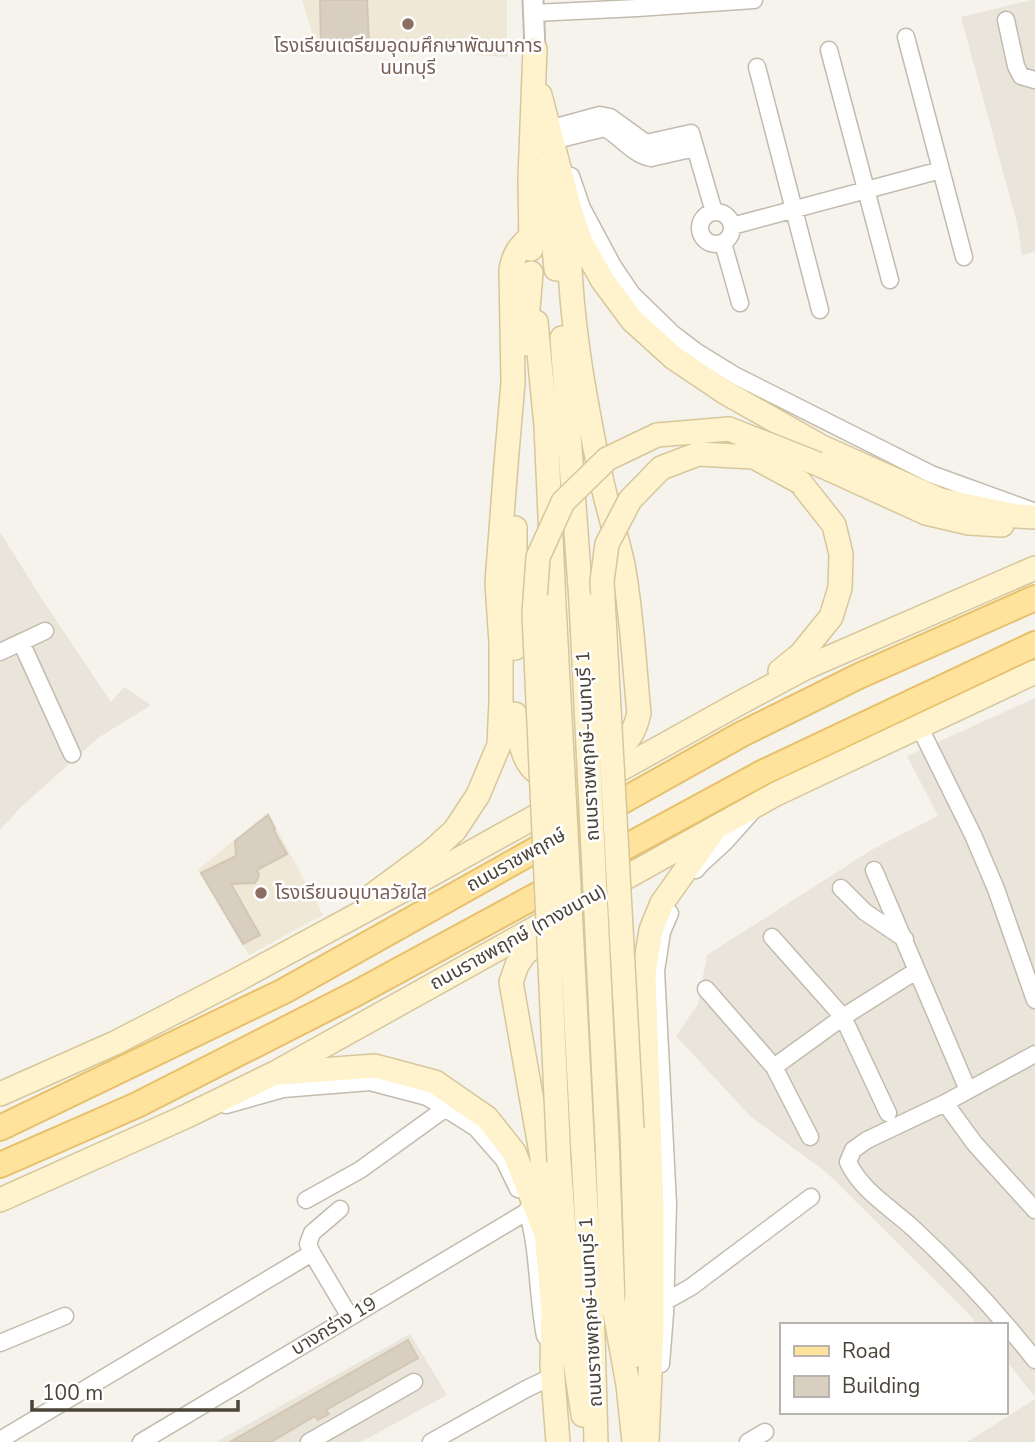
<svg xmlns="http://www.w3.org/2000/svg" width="1035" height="1442" viewBox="0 0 1035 1442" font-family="'Nunito Sans','Noto Sans Thai',sans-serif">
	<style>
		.residential { fill: #eae5da }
		.education { fill: #efe8d6 }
		.building { fill: #d8cfc1; stroke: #d3c7b4; stroke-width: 2 }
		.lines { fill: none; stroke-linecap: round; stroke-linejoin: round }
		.minor-casing { stroke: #c2bbae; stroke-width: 19 }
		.tertiary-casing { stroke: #c2bbae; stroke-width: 23 }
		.secondary-casing { stroke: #d6c79b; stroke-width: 26 }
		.primary-casing { stroke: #e6c16a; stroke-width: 28 }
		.minor { stroke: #fff; stroke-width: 16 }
		.tertiary { stroke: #fff; stroke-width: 19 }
		.secondary { stroke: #fff3cd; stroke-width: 23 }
		.primary { stroke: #ffe39c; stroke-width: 24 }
		.secondary-bridge-casing { stroke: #d6c79b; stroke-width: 26; stroke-linecap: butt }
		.secondary-bridge { stroke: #fff3cd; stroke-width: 23 }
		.education-dot { fill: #8d6e63; stroke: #fff; stroke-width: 2.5 }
		.labels { text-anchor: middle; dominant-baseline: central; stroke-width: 5; stroke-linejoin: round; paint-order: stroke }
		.education-label { font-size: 19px; fill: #785e54; stroke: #fff }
		.street-label { font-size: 19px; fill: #4b4439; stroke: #fff }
	</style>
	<rect width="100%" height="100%" fill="#f6f3ec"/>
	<path class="residential" d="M1032,0H1035V252L1022,255L1018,227L961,17Z
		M0,532L40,596L111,702L124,687L151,705L98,738L20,808L0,830Z
		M1035,698V1397L1005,1359V1325H978L967,1312L826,1172L751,1117L676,1036L698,1004L707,955L873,849L938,816L907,756Z
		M410,1334L447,1395L361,1442H216Z
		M1035,1399V1442H967Z"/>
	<path class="education" d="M302,0H507V57L476,55V47L447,49L317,48Z
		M268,812L323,915L249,955L198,870Z"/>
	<path class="building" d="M320,0H367L369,43L321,44Z
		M268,815L275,829H273L287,854L257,870L259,874L258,878L255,883L231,884L260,935L243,944L201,873L236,856L235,841Z
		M408,1340L418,1358L326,1410L329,1414L318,1420L315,1416L271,1442H230Z"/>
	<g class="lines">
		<defs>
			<path id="minor" d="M534,13L637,8L754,0
				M1006,20L1016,66L1021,76L1035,80
				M906,37L964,257
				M829,50L890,280
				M757,67L820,310
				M556,127L600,115L610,117L646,143L691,133L714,212
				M560,139L605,128C621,137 633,155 651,158L695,148
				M571,176L582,208L613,266L632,294L672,333L697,352L736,376L931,474L1033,511
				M700 228a16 16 0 1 1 32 0a16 16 0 1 1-32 0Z
				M732,226L941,170
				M723,243L740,303
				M21,642L72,754
				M0,652L45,631
				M919,726L973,835L996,889L1035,1000
				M696,870L700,865L726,841L751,813
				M874,870L968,1090
				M841,888L865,912L905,939
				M772,937L843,1017L888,1113
				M706,989L774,1067L810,1137
				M1035,1054L945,1103L867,1140L853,1150L848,1162C862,1192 892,1208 915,1230C958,1270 999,1314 1035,1360
				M774,1067L843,1017L916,971
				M945,1103L975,1144L1035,1210
				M226,1105L283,1089L370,1082L427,1097L476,1128L504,1160L518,1189
				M306,1200L360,1170L446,1108
				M527,1210C539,1250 537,1295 545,1336
				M312,1253L308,1244L312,1233L340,1209
				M666,1301L691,1287L811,1197
				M0,1343L65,1316
				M661,1364L665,1313L668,1204L656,971L662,932L670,913
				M0,1440L312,1253L350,1317
				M141,1442L528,1211
				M309,1442L414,1382
				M431,1442L526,1389L553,1376
				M748,1442L765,1432"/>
			<path id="tertiary" d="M533,0L535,49"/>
			<path id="secondary" d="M540,95L570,210L581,242L603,281L632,320L674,358L726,393L822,447L940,500L1017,516L1035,517
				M546,164L556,269
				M531,249L530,178L535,49
				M536,322L546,426L554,605
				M562,338L581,601
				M525,344L531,273
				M818,464L926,513L969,523L1002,525
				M515,528V648
				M780,671L801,654L831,617L840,588L841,554L834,525L800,482
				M515,714C520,734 520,761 538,773L615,749C630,741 635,730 639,713C634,664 632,613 623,565C617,537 608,510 602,482C584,397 568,310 569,223
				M374,894L431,852L455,830L478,795L499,745L501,701V643L497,583L506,464L513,383L511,270C514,253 519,248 531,236
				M281,1073L375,1066L435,1082L487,1118L514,1152L546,1234L553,1309L552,1366L558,1442
				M0,1094L115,1043L237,980L407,888L736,705L805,668L1035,568
				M607,1141L613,1302L628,1385L634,1442
				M583,1153L593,1336L596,1442
				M559,1162L572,1342L583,1415
				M0,1200L187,1116L275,1073L776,794L1035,672
				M545,1213L542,1158L511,982L517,965L525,953L541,942L590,937L615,942
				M631,1357L637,1295L632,1129
				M647,1442L652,1330V1209L644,974L651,930L662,903L712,833"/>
			<path id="primary" d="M0,1128L284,991L742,734L859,676L1035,598
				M0,1165L137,1105L355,994L762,773L1035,644"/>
		</defs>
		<use href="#minor" class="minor-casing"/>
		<use href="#tertiary" class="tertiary-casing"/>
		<use href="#secondary" class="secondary-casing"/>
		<use href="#primary" class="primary-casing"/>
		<use href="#minor" class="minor"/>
		<use href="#tertiary" class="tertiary"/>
		<use href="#secondary" class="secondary"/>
		<use href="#primary" class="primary"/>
		<defs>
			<path id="secondary-bridge" d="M581,601L607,1141
				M554,605L583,1153
				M632,1129L602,581L607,544L630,500L661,468L698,454L754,457L800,482
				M559,1162L534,614L538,557L563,502L607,459L657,435L729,429L818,464"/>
		</defs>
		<use href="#secondary-bridge" class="secondary-bridge-casing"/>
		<use href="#secondary-bridge" class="secondary-bridge"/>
	</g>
	<g class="education-dot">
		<circle cx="408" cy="24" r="7"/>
		<circle cx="261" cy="893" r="7"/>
	</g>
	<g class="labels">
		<g class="education-label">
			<text x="408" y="46">โรงเรียนเตรียมอุดมศึกษาพัฒนาการ<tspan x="408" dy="22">นนทบุรี</tspan></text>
			<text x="275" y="893" text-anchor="start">โรงเรียนอนุบาลวัยใส</text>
		</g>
		<g class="street-label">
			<text transform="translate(588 746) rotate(-93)">ถนนราชพฤกษ์-นนทบุรี 1</text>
			<text transform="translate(516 860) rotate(-29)">ถนนราชพฤกษ์</text>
			<text transform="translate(518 937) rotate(-29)">ถนนราชพฤกษ์ (ทางขนาน)</text>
			<text transform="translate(591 1312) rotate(-93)">ถนนราชพฤกษ์-นนทบุรี 1</text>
			<text transform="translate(334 1326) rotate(-31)">บางกร่าง 19</text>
		</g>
	</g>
	<rect x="780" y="1323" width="228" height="91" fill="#ffffff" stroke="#b7b4b0" stroke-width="2"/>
	<rect x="794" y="1346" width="35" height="10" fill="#ffe39c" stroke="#b7b4b0" stroke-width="2"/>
	<text x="842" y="1358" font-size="21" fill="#4b4439">Road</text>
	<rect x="794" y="1376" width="35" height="21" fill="#d8cfc1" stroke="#b7b4b0" stroke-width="2"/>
	<text x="842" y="1393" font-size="21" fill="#4b4439">Building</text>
	<path d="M32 1400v10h206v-10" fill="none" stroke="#4b4439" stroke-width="3.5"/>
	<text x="42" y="1400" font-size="21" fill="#4b4439" stroke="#ffffff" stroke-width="5" paint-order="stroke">100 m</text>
</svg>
